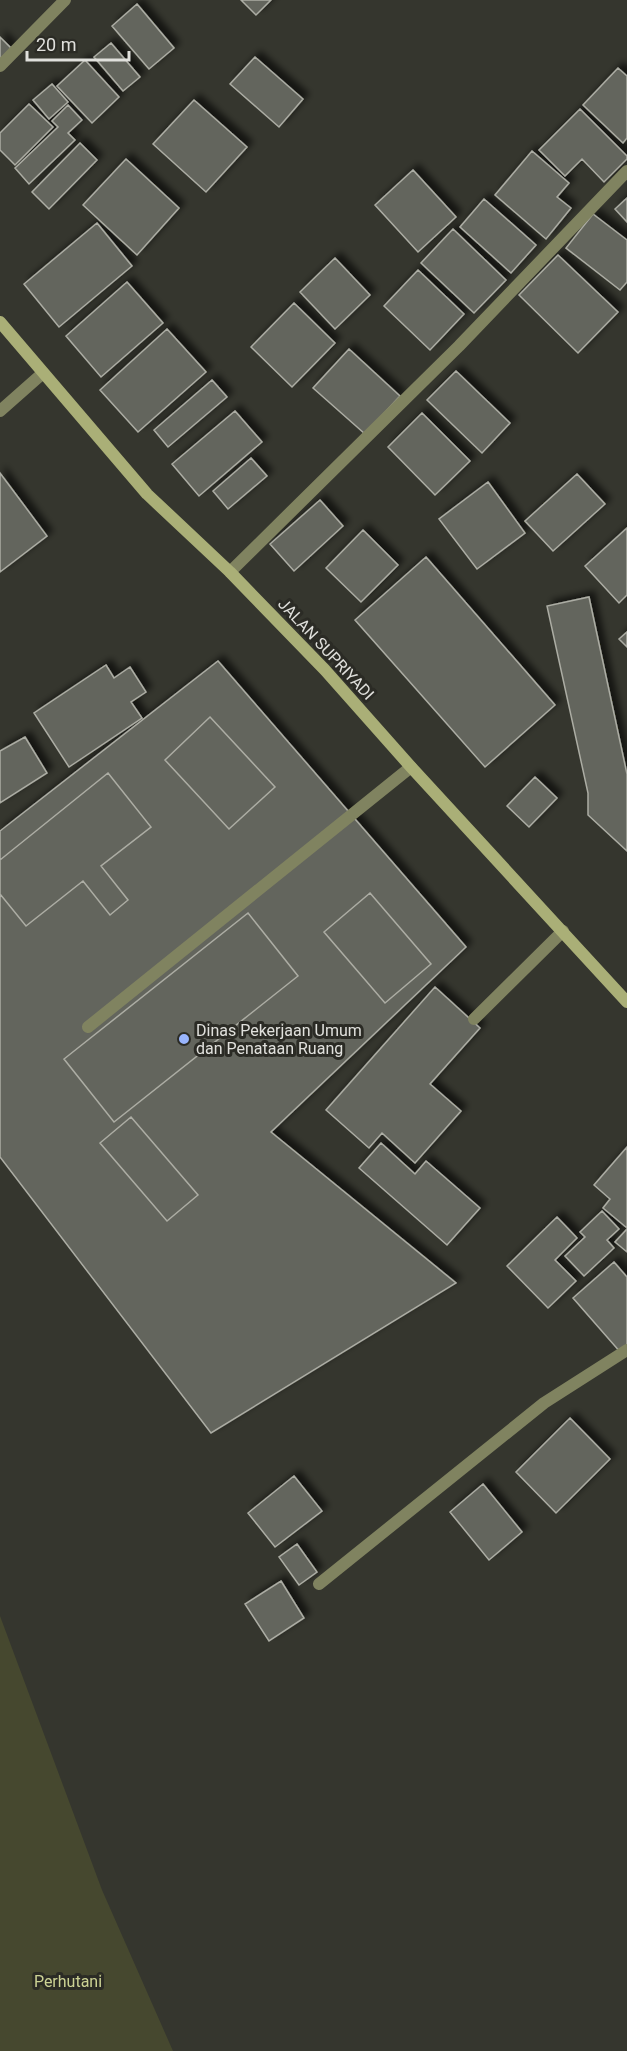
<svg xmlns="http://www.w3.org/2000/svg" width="627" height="2051" viewBox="0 0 627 2051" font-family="Roboto,sans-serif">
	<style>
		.green { fill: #46482f }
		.building { fill: #64655d; stroke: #acada4; stroke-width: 1.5; filter: url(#shadow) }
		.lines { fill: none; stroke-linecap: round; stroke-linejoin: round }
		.service { stroke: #808360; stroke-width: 12 }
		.minor { stroke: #808360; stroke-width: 12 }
		.secondary { stroke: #aaaf77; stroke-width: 12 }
		.poi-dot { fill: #99b5fd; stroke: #2b2b25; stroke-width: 2 }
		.labels { text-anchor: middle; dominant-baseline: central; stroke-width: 6; stroke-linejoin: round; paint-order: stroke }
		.street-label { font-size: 16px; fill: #e0e0dc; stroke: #2b2b25 }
		.poi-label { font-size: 16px; fill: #e0e0dc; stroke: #2b2b25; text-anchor: start }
		.park-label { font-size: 16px; fill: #ccd294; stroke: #2b2b25 }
	</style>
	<defs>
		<filter id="shadow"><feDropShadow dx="5.5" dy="-5.5" stdDeviation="3" flood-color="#0009"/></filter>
	</defs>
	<rect width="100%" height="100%" fill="#35362e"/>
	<path class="green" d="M0,1616L102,1890L173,2051H0Z"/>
	<path class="building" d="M241,0H271L256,15Z
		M137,4L174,48L149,69L112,26Z
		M0,37L12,49L0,61Z
		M111,43L140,77L123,91L94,57Z
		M255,57L303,99L279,127L230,84Z
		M85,60L119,97L92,123L57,86Z
		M618,68L627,76V138L623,143L583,105Z
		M52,84L68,102L49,119L33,100Z
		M194,100L247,147L206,192L153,144Z
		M29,104L53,127L15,165L0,150V133Z
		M68,105L82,120L68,133L75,140L29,184L15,168L58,127L52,121Z
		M580,109L627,156V159L604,182L582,159L565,176L539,150Z
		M80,143L97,160L49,209L32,192Z
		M532,151L569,183L557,197L571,208L546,239L495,195Z
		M126,159L179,208L137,255L83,205Z
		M413,170L456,217L418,252L375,205Z
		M627,198V222L615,209Z
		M484,199L536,245L511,273L460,227Z
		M593,214L627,240V282L620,290L566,248Z
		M97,223L132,266L59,327L24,284Z
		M453,229L506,280L474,313L421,263Z
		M558,255L618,312L578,353L519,295Z
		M335,258L370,295L335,329L300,292Z
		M418,270L464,314L430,350L384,306Z
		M127,282L163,323L101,377L66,336Z
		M294,303L335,343L292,387L251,347Z
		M167,329L206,372L138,432L100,390Z
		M349,349L400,396L365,434L313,388Z
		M456,371L510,423L482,453L427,400Z
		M212,380L227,397L168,447L154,430Z
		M235,411L262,442L199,496L172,464Z
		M422,413L470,461L435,495L388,447Z
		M251,458L267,476L228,509L213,491Z
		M0,473L47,536L0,572Z
		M577,474L605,504L553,551L525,521Z
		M488,482L525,533L477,569L439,519Z
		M320,500L343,526L294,571L270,544Z
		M627,528V595L619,603L585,566Z
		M363,530L398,565L361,602L326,568Z
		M426,557L555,705L485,767L355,620Z
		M589,597L627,774V851L588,815V793L547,606Z
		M627,632V647L619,639Z
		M218,661L466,947L271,1132L456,1283L211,1433L0,1157V831Z
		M106,665L114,678L130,667L146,692L131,702L142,718L69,767L34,713Z
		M210,717L275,787L229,829L165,760Z
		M25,737L47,773L0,803V751Z
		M108,773L151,827L101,866L128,900L110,915L83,881L26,926L0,894V860Z
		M535,777L557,798L529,827L507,806Z
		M370,893L431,964L385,1003L324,932Z
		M248,913L298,976L114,1122L64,1059Z
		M435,987L480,1028L430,1084L461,1111L415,1163L382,1133L369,1148L326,1110Z
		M131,1117L198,1195L167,1221L100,1143Z
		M381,1143L415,1174L426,1161L480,1208L447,1245L359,1168Z
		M627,1147V1228L603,1208L610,1199L594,1185Z
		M602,1211L619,1229L607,1240L614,1248L584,1276L565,1256L585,1237L580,1232Z
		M557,1217L577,1238L555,1260L576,1281L548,1308L507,1266Z
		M627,1229V1252L615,1242Z
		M614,1262L627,1277V1348L621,1353L573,1298Z
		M570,1418L610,1459L556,1513L516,1472Z
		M294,1476L322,1511L275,1547L248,1513Z
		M483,1484L522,1532L489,1560L450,1512Z
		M297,1544L317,1572L299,1585L279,1557Z
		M281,1581L304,1618L269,1641L245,1604Z"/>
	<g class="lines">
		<path class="service" d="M0,411L43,373
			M88,1027L411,767"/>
		<path class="minor" d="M0,66L65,0
			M230,572L459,346L627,171
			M474,1019L563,931
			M319,1584L544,1403L627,1350"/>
		<path class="secondary" d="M0,322L147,494L230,572L325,670L411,767L627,1002"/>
	</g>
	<circle class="poi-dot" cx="184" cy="1039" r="6"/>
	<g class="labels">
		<g class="street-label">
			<text transform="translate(326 649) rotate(47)">JALAN SUPRIYADI</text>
		</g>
		<g class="poi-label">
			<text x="196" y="1030">Dinas Pekerjaan Umum<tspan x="196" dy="18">dan Penataan Ruang</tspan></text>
		</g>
		<g class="park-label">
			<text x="68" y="1981">Perhutani</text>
		</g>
	</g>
	<path d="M27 51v9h102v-9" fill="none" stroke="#e0e0dc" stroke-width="3"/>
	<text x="36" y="51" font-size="18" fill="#e0e0dc" stroke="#2b2b25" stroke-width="4.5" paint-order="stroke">20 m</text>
</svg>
